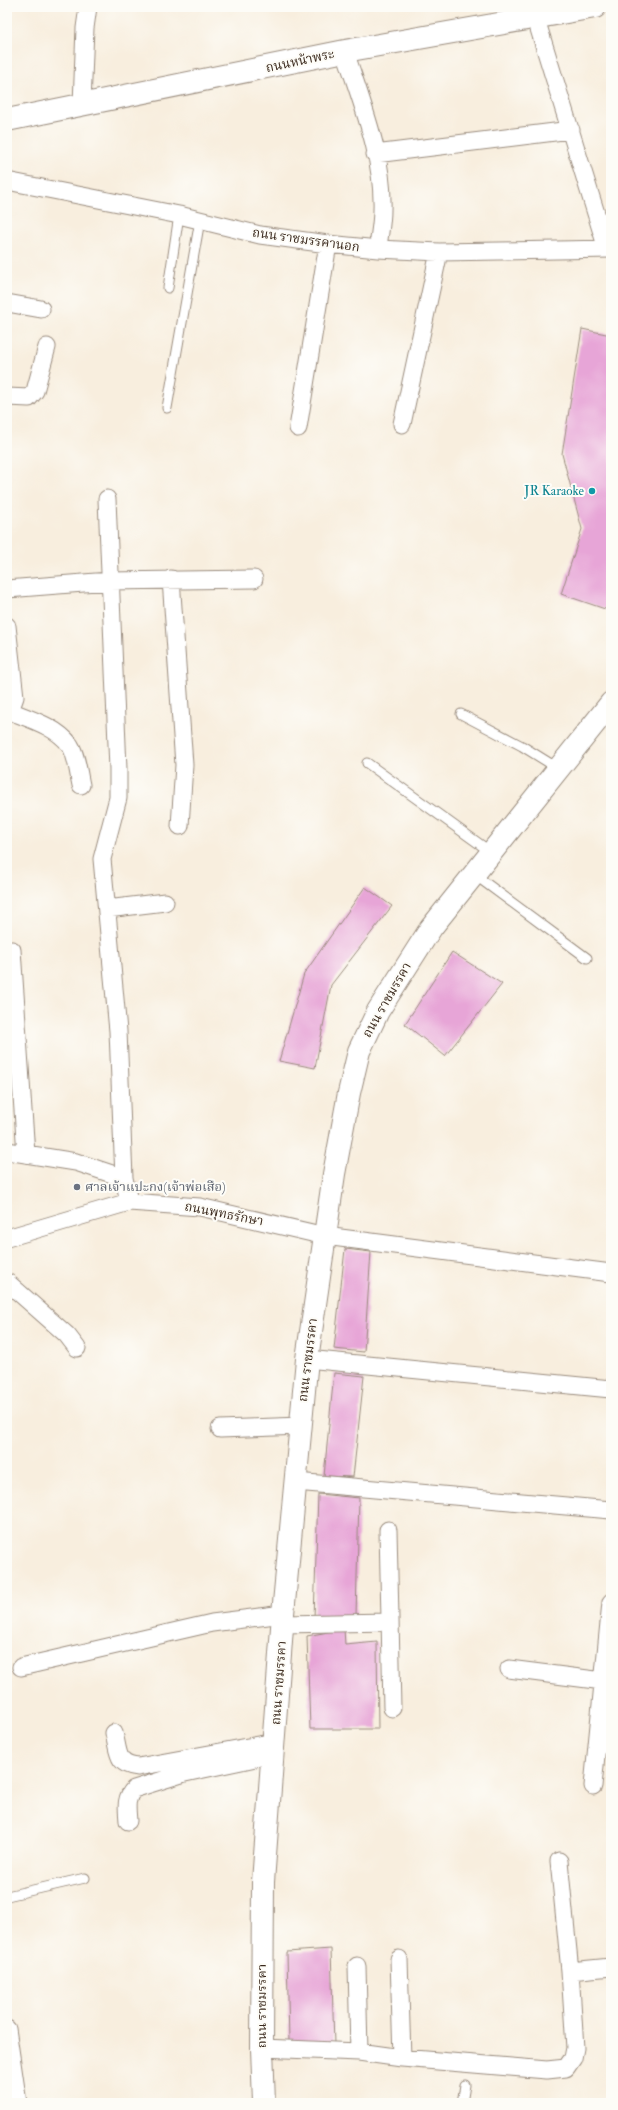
<svg xmlns="http://www.w3.org/2000/svg" width="618" height="2110" viewBox="0 0 618 2110" font-family="'IM FELL Double Pica','Noto Serif Thai',serif">
	<style>
		.building { fill: #e7a5d7 }
		.lines { fill: none; stroke-linecap: round; stroke-linejoin: round }
		.service-casing { stroke: #9a8c7e; stroke-width: 11 }
		.minor-casing { stroke: #9a8c7e; stroke-width: 19 }
		.tertiary-casing { stroke: #9a8c7e; stroke-width: 24 }
		.service { stroke: #fff; stroke-width: 9 }
		.minor { stroke: #fff; stroke-width: 17 }
		.tertiary { stroke: #fff; stroke-width: 22 }
		.culture-dot { fill: #0f9aa8; stroke: #fdfcf7; stroke-width: 1.5 }
		.worship-dot { fill: #6b7280; stroke: #fdfcf7; stroke-width: 1.5 }
		.labels { text-anchor: middle; dominant-baseline: central; stroke-width: 4; stroke-linejoin: round; paint-order: stroke }
		.street-label { font-size: 13px; fill: #3b2a1e; stroke: #fdfcf7 }
		.culture-label { font-size: 13px; fill: #0d838f; stroke: #fdfcf7; text-anchor: end }
		.worship-label { font-size: 13px; fill: #5b616d; stroke: #fdfcf7; text-anchor: start }
	</style>
	<rect width="100%" height="100%" fill="#fdfcf7"/>
	<filter id="ink" filterUnits="userSpaceOnUse"><feTurbulence type="fractalNoise" baseFrequency=".025" numOctaves="2"/><feDisplacementMap in="SourceGraphic" scale="8" xChannelSelector="R" yChannelSelector="G"/><feConvolveMatrix kernelMatrix="1 2 1 2 8 2 1 2 1" color-interpolation-filters="sRGB"/></filter>
	<filter id="wash" filterUnits="userSpaceOnUse"><feTurbulence type="fractalNoise" baseFrequency=".012" numOctaves="4" result="noise"/><feDisplacementMap in="SourceGraphic" scale="16" xChannelSelector="R" yChannelSelector="G"/><feGaussianBlur stdDeviation="0.9" result="paint"/><feColorMatrix in="noise" values="0 0 0 0 0 0 0 0 0 0 0 0 0 0 0 0 0 1.4 0 .05"/><feComposite in="paint" operator="in"/></filter>
	<g filter="url(#wash)">
		<rect width="100%" height="100%" fill="#f8eede"/>
		<g id="blocks">
			<path class="building" d="M582,329L611,335V611L561,594L582,529L562,454Z
				M365,887L392,906L331,985L315,1068L279,1061L304,974Z
				M452,952L502,984L445,1056L405,1024Z
				M345,1249L371,1252L364,1352L334,1349Z
				M334,1373L364,1376L353,1477L324,1476Z
				M318,1494L359,1498L356,1615L314,1618Z
				M344,1629L345,1645L377,1642L378,1729H310L307,1636Z
				M331,1949L334,2044L289,2042L287,1952Z"/>
		</g>
	</g>
	<g filter="url(#ink)">
		<use href="#blocks" fill-opacity="0" stroke="#9a8c7e" stroke-width="1"/>
		<g class="lines">
			<defs>
				<path id="service" d="M168,288L179,215
					M167,408L200,220
					M461,714L522,746L559,769
					M367,763L492,853
					M475,875L587,958
					M7,1896L85,1878
					M462,2103L465,2085"/>
				<path id="minor" d="M535,16L607,249
					M345,51C361,102 384,156 382,210C382,223 379,236 378,249
					M82,104L85,28L88,7
					M375,154L571,130
					M7,181L179,215L260,235L328,244L378,249L439,252L611,249
					M7,303L41,309
					M7,397L29,398L35,391L47,347
					M402,424L439,252
					M298,428L328,244
					M107,499L118,769V798L102,859L118,1031L124,1178L129,1202
					M171,579L184,765L180,826
					M7,589L109,581L254,579
					M7,626L15,697L10,711H7
					M10,711C30,719 57,727 70,745C77,756 78,772 81,785
					M107,909L165,902
					M12,950L26,1154
					M7,1151L76,1162L124,1178
					M7,1238L129,1202L200,1207L325,1236L611,1273
					M7,1282L67,1335L77,1348
					M307,1359L611,1389
					M220,1429L301,1426
					M296,1482L611,1510
					M388,1530L392,1708
					M283,1624L389,1622
					M21,1667L212,1623L283,1614
					M509,1669L611,1682
					M114,1733C119,1752 116,1765 138,1767L275,1742
					M593,1786L611,1602
					M128,1821C127,1808 125,1798 134,1789L185,1773L274,1754
					M399,1959L402,2058
					M357,1966L359,2052
					M570,1971L611,1967
					M7,2029L18,2103
					M262,2048L359,2052L402,2058L547,2070L566,2068L573,2058L575,2048L570,1971L559,1861"/>
				<path id="tertiary" d="M7,120L345,51L595,7
					M264,2103L262,2048L263,1882L283,1614L307,1359L334,1174L349,1093L359,1051L378,1011L431,928L611,703"/>
			</defs>
			<use href="#service" class="service-casing"/>
			<use href="#minor" class="minor-casing"/>
			<use href="#tertiary" class="tertiary-casing"/>
			<use href="#service" class="service"/>
			<use href="#minor" class="minor"/>
			<use href="#tertiary" class="tertiary"/>
		</g>
	</g>
	<circle class="culture-dot" cx="592" cy="491" r="4"/>
	<circle class="worship-dot" cx="77" cy="1187" r="4"/>
	<g class="labels">
		<g class="street-label">
			<text transform="translate(300 61) rotate(-12)">ถนนหน้าพระ</text>
			<text transform="translate(306 240) rotate(8)">ถนน ราชมรรคานอก</text>
			<text transform="translate(387 1000) rotate(-60)">ถนน ราชมรรคา</text>
			<text transform="translate(224 1214) rotate(11)">ถนนพุทธรักษา</text>
			<text transform="translate(308 1360) rotate(-83)">ถนน ราชมรรคา</text>
			<text transform="translate(279 1683) rotate(-86)">ถนน ราชมรรคา</text>
			<text transform="translate(262 2006) rotate(-90)">ถนน ราชมรรคา</text>
		</g>
		<g class="culture-label">
			<text x="584" y="491">JR Karaoke</text>
		</g>
		<g class="worship-label">
			<text x="85" y="1187">ศาลเจ้าแปะกง(เจ้าพ่อเสือ)</text>
		</g>
	</g>
	<rect width="618" height="2110" fill="none" stroke="#fdfcf7" stroke-width="24"/>
</svg>
